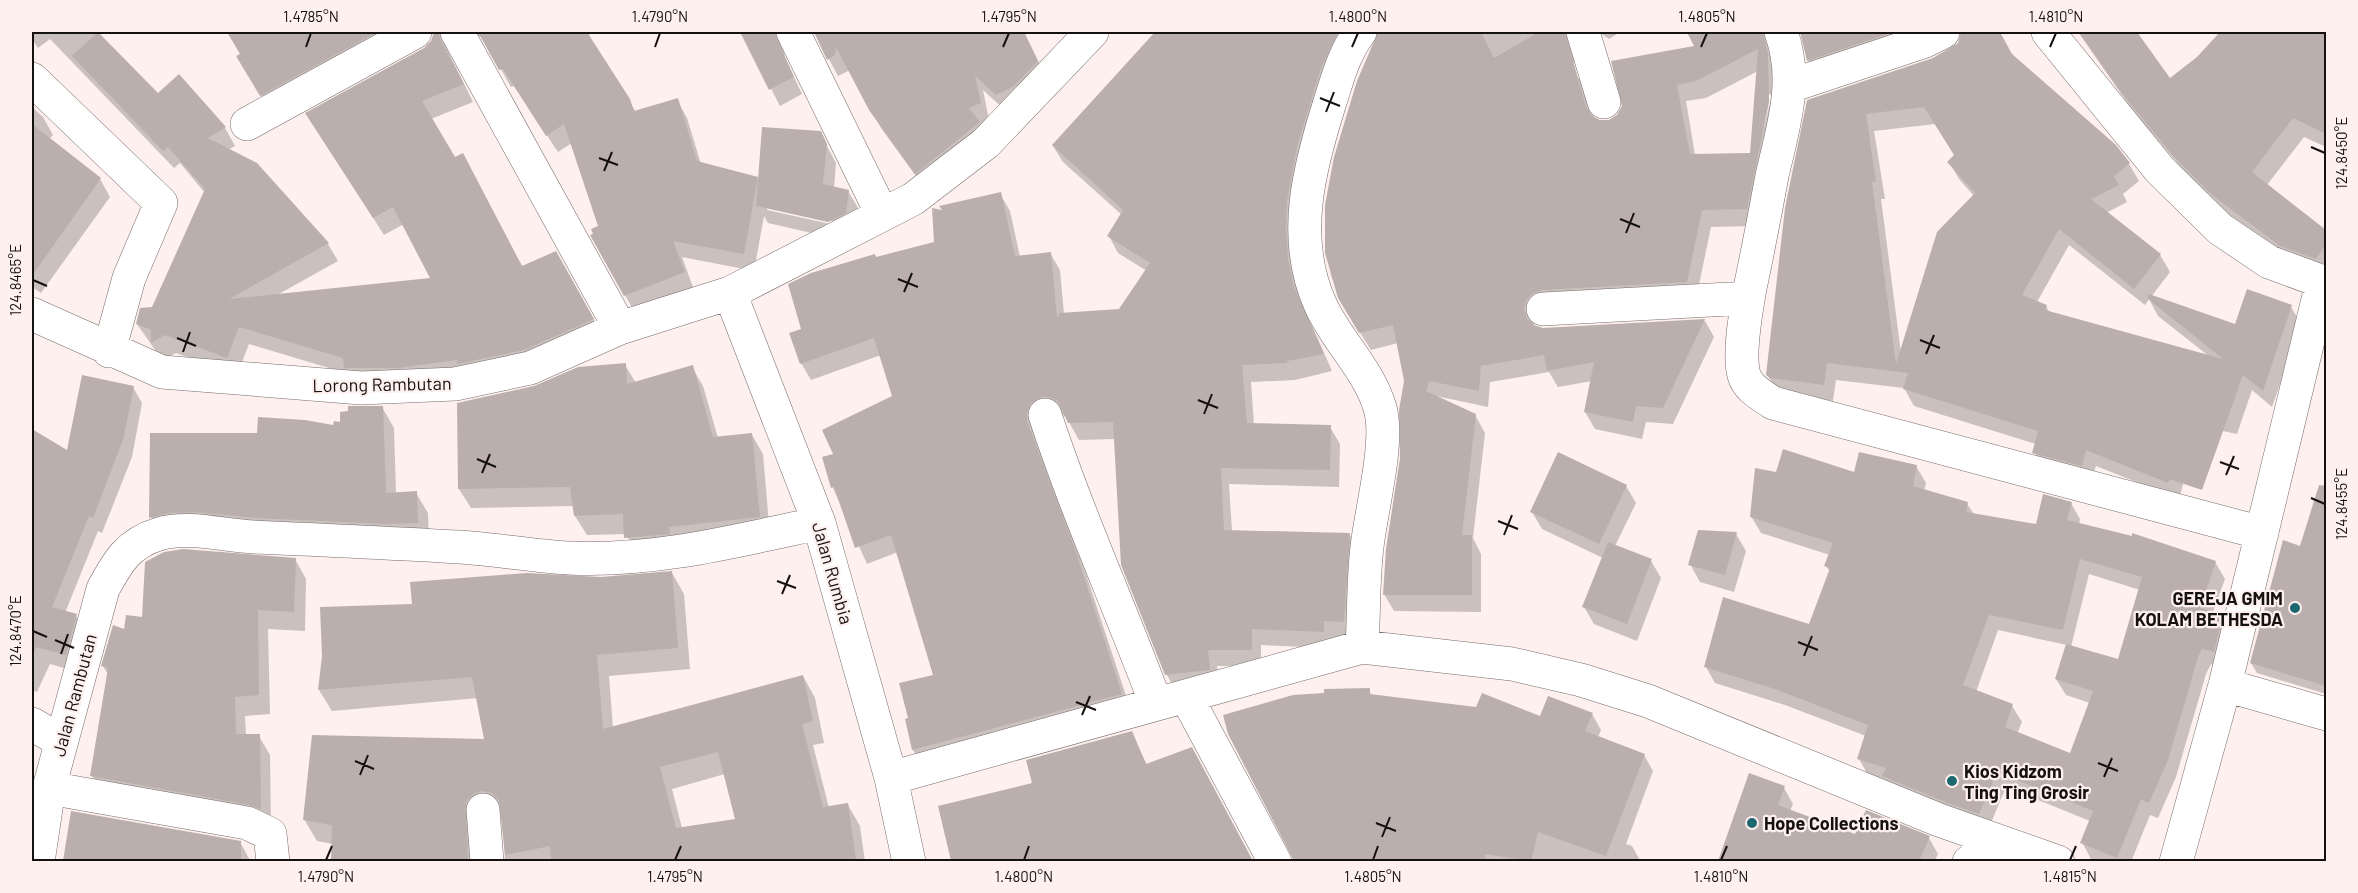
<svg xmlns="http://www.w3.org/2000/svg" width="2358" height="893" viewBox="0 0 2358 893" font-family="Barlow,sans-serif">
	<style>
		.shadow { fill: #0003; fill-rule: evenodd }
		.building { fill: #bbafae; fill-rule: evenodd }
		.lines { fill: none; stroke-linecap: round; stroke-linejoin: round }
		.minor-casing { stroke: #766c6a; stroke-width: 34 }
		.minor { stroke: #fff; stroke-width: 33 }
		.ticks { fill: none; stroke: #151110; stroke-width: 2 }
		.poi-dot { fill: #1c6870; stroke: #fdf0ee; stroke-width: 2 }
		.labels { text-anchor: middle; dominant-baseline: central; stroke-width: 4.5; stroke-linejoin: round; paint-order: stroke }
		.street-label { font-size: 18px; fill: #151110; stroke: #fdf0ee }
		.poi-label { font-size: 18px; font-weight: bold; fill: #151110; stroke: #fdf0ee; text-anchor: start }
		.neatline { fill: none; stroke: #151110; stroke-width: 2 }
		.ticks-label { font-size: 15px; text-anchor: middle; fill: #151110 }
	</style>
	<rect width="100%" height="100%" fill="#fdf0ee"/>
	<path class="shadow" d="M32,32H96L158,95L179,76L225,128L235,146L228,150L256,164L328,244L338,261L277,295L433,279L404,224L384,235L318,131L425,49L433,42L435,33L429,32H465L450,41L448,51L473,102L431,119L523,267L566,270L603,337L535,368L349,374L249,344L237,375L176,353L162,360L137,324L153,308L205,193L180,163L174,168L50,39L38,48L32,39Z
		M229,32H423L271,112L238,57L242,54Z
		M472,32H591L588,36L636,112L677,100L687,118L701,164L757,179L759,183L820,133L836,163L834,188L848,191L858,208L855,230L838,239L768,223L764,216L754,271L682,257L694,290L635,313L625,295L572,143L558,152L514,86L511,87L484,39ZM767,206L835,222V225L767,210Z
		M742,32H797L783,48L785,58L802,94L780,106Z
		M809,32H941L948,49L969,47L1000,32H1024L1047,79L1007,112L983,90L989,120L980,125L988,140L926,190L881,128L850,70L838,76L815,33Z
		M1157,32H1362L1297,274L1302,303L1332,371L1295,380L1251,382L1254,425L1330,427L1340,444L1339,487L1229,484L1232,531L1349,534L1359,551L1353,638L1333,637V648L1261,645V666H1217L1219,686L1176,692L1167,675L1115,439L1079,440L1066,417L1060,413L1036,439L1085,571L1131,711L923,767L913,750L907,720L910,719L935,676L898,552L867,564L833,488L824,458L835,455L894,397L881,355L811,380L801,363L803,330L876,259L936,244L944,212L1000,194L1010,211L1020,257L1050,253L1060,270L1064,314L1120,311L1147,271L1118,253L1109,236L1122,215L1063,162L1053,146Z
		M1377,32H1586L1576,61L1560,71L1573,69L1583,86L1595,119L1609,122L1697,47L1689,32H1754L1756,37L1761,36V32H1771L1779,88L1756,226L1711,227L1696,299L1535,318L1533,327L1543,329L1705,321L1714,337L1673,424L1646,422L1642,439L1595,429L1585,412L1592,381L1558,387L1549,372L1490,382L1488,407L1436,396L1475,415L1485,433L1473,538L1481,554V612L1394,611L1384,594L1402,458L1406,381L1398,343L1371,350L1345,309L1331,275L1325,229L1330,182L1380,33ZM1758,71L1752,154L1695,155L1686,101L1706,98ZM1769,94L1772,95L1763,131Z
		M1599,32H1620L1609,39Z
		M1797,32H1950L1818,77L1808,60L1802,34Z
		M1959,32H1983L1986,42L2012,55L2115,146L2129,164L2139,181L2123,194L2127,202L2106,213L2160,255L2170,272L2151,297L2236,326L2291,307L2301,324L2272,407L2252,390L2237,434L2199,426L2179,499L2096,466L2091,482L2044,469L2034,452L2036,444L1914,406L1904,388L1836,380L1833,401L1781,395L1767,375L1808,101L1932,60L1960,43L1963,33ZM1935,124L1956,156L1949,162L1959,179L1974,196L1901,353L1881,199H1885L1874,131ZM2069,245L2145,305L2149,299L2158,316L2210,357L2050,313L2046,306L2037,302Z
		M2078,32H2135L2169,81L2198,58L2222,32H2326V147L2304,137L2267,185L2326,232V256L2320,275L2225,214L2201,191L2133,111Z
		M32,107L43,117L53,135L49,139L100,179L110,197L41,293L32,287Z
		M625,365L636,383L692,367L703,386L718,438L752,435L763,454L770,536L637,558L626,534L587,535L575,516L574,506L471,508L459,489Z
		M133,387L142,403L132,457L102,533L98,531L65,613L76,616L85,632L74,671L50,664L37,692L32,690V431L69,452Z
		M382,407L394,428L396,494L416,493L428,513L429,543L162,538L151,517L259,434L334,427L350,413Z
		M1916,466L1926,483L1924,491L1967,504L1974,514L2037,525L2071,503L2080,519L2079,525L2215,562L2225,579L2213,612L2222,615L2231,631L2223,668L2211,664L2206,674L2176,777L2158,818L2150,815L2131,862H2098L2091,859L2082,842L2090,821L2006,787L1988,830L1868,775L1859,759L1866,736L1785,705L1715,683L1706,667L1810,626L1830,572L1826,566L1830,555L1761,533L1751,516L1777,474H1855ZM2089,574L2140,590L2119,661L2071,647ZM1998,630L2067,645L2056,679L2066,695L2090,703L2071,755L2017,734L2022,722L2012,706L1976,692Z
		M1626,486L1636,503L1615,546L1651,561L1661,578L1637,641L1594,624L1584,607L1603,558L1542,529L1532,512Z
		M2318,494L2326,497V694L2257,673L2251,663L2301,547Z
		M1699,532L1736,534L1746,551L1734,592L1700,582L1690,564Z
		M295,559L306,579L305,631L268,629L270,714L245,716L246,736H259L270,755L271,827L103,795L92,776L109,676L103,666L125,631L144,619Z
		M672,573L684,594L690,669L609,676L613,728L803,676L815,698L824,743L813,745L829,808L848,805L860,826L865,862H505L503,814L495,812L479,862H332L333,844L317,841L304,819L486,740L478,698L332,711L319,690L414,606L601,579ZM725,774L737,821L682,828L672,789Z
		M1369,690L1372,696L1541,718L1592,714L1601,730L1598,737L1644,755L1653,771L1626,844L1632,846L1641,862H1295L1293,853Z
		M1131,732L1147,765H1201L1252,862H953L940,807L1034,784Z
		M1784,788L1793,804L1790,811L1856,836L1929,838L1938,854L1934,862H1721Z
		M73,813L240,842L251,862H64Z"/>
	<path class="building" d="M98,32L158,93L179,74L226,127L208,138L257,163L329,243L229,299L430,278L393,207L373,218L305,113L424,48L431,41L434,32H438L441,41L464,84L422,101L455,157L463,153L522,266L556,251L594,319L524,350L457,364V360L398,368H344L343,358L239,327L227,358L165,335L151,343V330L136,324L140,308L152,307L205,189L168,147L163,151L72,56Z
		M227,32H377L260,96L236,56L240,54Z
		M478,32H587L630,99L634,111L678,98L697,161L758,177L744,254L673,241L685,272L624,296L590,235L593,234L591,229L598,226L564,124L546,136L503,69L499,70Z
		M740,32H774L794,77L769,90Z
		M814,32H1024L1038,61L1014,86L996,95L975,76L981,103L969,108L980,122L915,174L869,110L836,47L835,55L827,60Z
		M1155,32H1338L1321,68L1297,147L1287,201L1286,228L1288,259L1294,287L1324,354L1287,361V363L1242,365L1247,423L1331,425L1330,470L1221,468L1224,530L1350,533L1344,622L1324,621V632L1252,629V650H1208L1210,670L1165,675L1121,565L1113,422L1068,423L1058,401L1049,397H1040L1031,403L1027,412V421L1076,552L1122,694L912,750L905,719L908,718L899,683L933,675L891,535L855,548L834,487L831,488L822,457L833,454L822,430L892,396L874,338L800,364L789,333L801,329L788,284L811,273L875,254L876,257L934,242L932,208L942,210L939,206L1001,192L1015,256L1051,252L1057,318L1060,313L1119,309L1150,263L1107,236L1123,210L1052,145Z
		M1378,32H1481L1494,58L1539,32H1565L1586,107L1592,116L1600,120H1609L1617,115L1622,106L1611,61L1694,46L1687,32H1763L1768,54L1769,102L1747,209L1702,210L1687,282L1542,290L1532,294L1526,301L1524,309L1527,319L1534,325L1543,328L1705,319L1663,408L1636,406L1633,422L1584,412L1594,362L1547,371L1544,355L1481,366L1479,391L1429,381L1426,391L1476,414L1462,535H1472V595H1383L1386,549L1400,458L1399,410L1404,381L1393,325L1359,333L1338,298L1325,253V205L1334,157L1357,81ZM1758,49L1750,153L1690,154L1677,85L1696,81Z
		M1800,32H1894L1807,61Z
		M1961,32H2000L2012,54L2116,145L2130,163L2114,176L2119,185L2091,199L2161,254L2134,289L2059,229L2022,295L2047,305L2045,310L2223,359L2147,298L2149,294L2235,324L2247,289L2292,305L2263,391L2243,375L2202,490L2169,479L2168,483L2086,450L2082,466L2032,453L2038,431L1903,389L1908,373L1827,363L1824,385L1770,378L1766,375L1785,208L1807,100L1933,58L1958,43ZM1924,107L1954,155L1947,162L1975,193L1937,232L1896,364L1872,182H1876L1866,114Z
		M2079,32H2137L2170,78L2197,57L2220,32H2326V134L2293,118L2252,172L2326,230V245L2316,259L2280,246L2212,195L2174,157L2121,92Z
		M32,124L101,178L32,276Z
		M762,127L821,131L827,144L823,184L849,190L846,213L828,222L756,206Z
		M626,363L627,384L693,365L713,437L752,433L760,517L669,527L670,534L624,538L623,514L574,516L570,487L458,489L457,403L534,386L578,367Z
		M82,375L134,386L123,440L93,518L89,516L52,607L77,614L66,655L36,647L33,655L32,429L67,450Z
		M348,406H383L386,493L417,491L418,523L385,524L255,518L195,512L169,513L149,518L150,433H257L258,417L305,420L333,425L334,421L340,422V412L348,411Z
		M1783,449L1854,472L1859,452L1917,465L1913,486L1968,502L1966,512L2036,524L2043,494L2072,502L2067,520L2132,536V533L2216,561L2200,608L2223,613L2214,652L2202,649L2198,657L2168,760L2149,803L2141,799L2117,858L2080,843L2093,811L1997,772L1979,814L1945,802L1882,776L1886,768L1857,759L1868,725L1775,689L1704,667L1723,597L1809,624L1830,568L1824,566L1833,543L1750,517L1755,468L1776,472ZM2080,559L2142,577L2118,659L2066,644L2055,679L2093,691L2070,753L2005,727L2013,704L1963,685L1989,615L2063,630Z
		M1558,452L1627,485L1599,544L1530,512Z
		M2319,485L2326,486V686L2250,663L2283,540L2300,546Z
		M1698,530L1737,532L1725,575L1688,565Z
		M1608,542L1652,559L1627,624L1582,607Z
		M183,549L296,558L294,612L258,610L259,695L235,697L236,734H260L261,809L250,805L90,776L108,668L101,666L113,625L124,629L126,615L142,617L145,562L164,552Z
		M672,571L678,648L597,655L603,729L803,675L813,721L802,724L823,807L848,803L856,861H551L550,846L505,855L499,800L492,793L482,791L473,794L466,802L468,861H331L332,825L303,820L312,735L484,739L472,677L318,690L322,656L320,607L412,604L410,582L527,573L601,577ZM718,752L735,819L676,828L660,767Z
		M1370,688V694L1476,707L1482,693L1540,716L1548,696L1593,713L1585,731L1645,754L1606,856L1538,832L1531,861L1485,854V861H1294L1228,734L1223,715L1293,695L1324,693V689Z
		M1132,731L1146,764L1192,747L1253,861H951L938,806L1032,783L1026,760Z
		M1749,773L1785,786L1778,805L1855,834L1866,810L1930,836L1919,861H1718Z
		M71,811L241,841V861H63Z"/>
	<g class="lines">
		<defs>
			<path id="minor" d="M457,32L620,328
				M793,32L882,214
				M1360,32C1344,53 1338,77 1330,102C1309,168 1290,239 1321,306C1337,341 1369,370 1380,408C1390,441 1371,510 1367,547C1363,580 1364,614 1362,647
				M1583,32L1604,102
				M1781,32C1799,81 1783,127 1772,176C1765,213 1758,251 1750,288C1746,311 1738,354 1744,375C1748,389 1763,396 1773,403L2262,533
				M2048,32L2160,170L2220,229L2269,262L2326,283
				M32,79L161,203L129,278L109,351
				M1790,86L1925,41L1943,32
				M247,124L415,32
				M730,293L819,523L891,778L909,862
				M1543,309L1748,298
				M32,314L162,372L361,388L455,384L530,368L620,328L730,293L913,199L986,143L1092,32
				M1045,415C1077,513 1120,607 1156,704
				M2225,685L2326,714
				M1186,696L1275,862
				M32,724L61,741
				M891,778L1362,647L1512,664L1581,680L1648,701L1939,820L2058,862
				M49,788L247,823L270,834L273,862
				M483,810L487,862
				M38,862L49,788L103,589C117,563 128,543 159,534C188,525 225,536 254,537C322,540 391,543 459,547C495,549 531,556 568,558C654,562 736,541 819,523
				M1969,862L1997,841
				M2176,862L2225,685L2322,283"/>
		</defs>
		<use href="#minor" class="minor-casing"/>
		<use href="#minor" class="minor"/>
	</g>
	<path class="ticks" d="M306,47L311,33M655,47L660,33M1003,47L1009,33M1352,47L1358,33M1701,47L1707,33M2050,47L2056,33M1320,98L1340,106M1326,112L1334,92M2311,147L2325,153M599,158L618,165M604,171L612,152M1620,219L1640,227M1626,233L1634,213M898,279L918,287M33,280L47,286M904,292L912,273M177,338L196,346M1920,340L1940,348M183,352L190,332M1926,354L1934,335M1198,400L1218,408M1204,414L1212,394M477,459L496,467M2220,462L2239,469M482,473L490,454M2226,475L2234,456M2311,498L2325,504M1498,521L1518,529M1504,535L1512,515M777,581L796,588M782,594L790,575M33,631L47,637M55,640L74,648M1798,642L1818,650M61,654L68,634M1804,656L1812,636M1076,702L1096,710M1082,715L1090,696M355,761L374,769M2098,763L2118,771M360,775L368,755M2104,777L2112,758M1376,823L1396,831M1382,837L1390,817M326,860L332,846M675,860L681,846M1024,860L1029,846M1373,860L1378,846M1721,860L1727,846M2070,860L2076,846"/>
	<g class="poi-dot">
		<circle cx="2295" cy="608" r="6"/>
		<circle cx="1952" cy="781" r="6"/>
		<circle cx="1752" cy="823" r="6"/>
	</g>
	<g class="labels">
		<g class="street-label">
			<text transform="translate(382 384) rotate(-1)">Lorong Rambutan</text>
			<text transform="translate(833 573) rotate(74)">Jalan Rumbia</text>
			<text transform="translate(74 695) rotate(-75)">Jalan Rambutan</text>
		</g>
		<g class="poi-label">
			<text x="2283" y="598" text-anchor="end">GEREJA GMIM<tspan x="2283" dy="21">KOLAM BETHESDA</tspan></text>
			<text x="1964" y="771">Kios Kidzom<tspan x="1964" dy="21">Ting Ting Grosir</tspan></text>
			<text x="1764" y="823">Hope Collections</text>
		</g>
	</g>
	<rect width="2358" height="893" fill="none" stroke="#fdf0ee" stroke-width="66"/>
	<rect x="33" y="33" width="2292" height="827" class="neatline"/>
	<g class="ticks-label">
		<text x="311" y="22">1.4785°N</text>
		<text x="660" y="22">1.4790°N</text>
		<text x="1009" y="22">1.4795°N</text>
		<text x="1358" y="22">1.4800°N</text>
		<text x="1707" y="22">1.4805°N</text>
		<text x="2056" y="22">1.4810°N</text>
		<text transform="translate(2342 153) rotate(-90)" y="5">124.8450°E</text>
		<text transform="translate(16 280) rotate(-90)" y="5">124.8465°E</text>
		<text transform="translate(2342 504) rotate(-90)" y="5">124.8455°E</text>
		<text transform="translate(16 631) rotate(-90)" y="5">124.8470°E</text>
		<text x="326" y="882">1.4790°N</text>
		<text x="675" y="882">1.4795°N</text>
		<text x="1024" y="882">1.4800°N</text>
		<text x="1373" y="882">1.4805°N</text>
		<text x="1721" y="882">1.4810°N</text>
		<text x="2070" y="882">1.4815°N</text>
	</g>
</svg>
